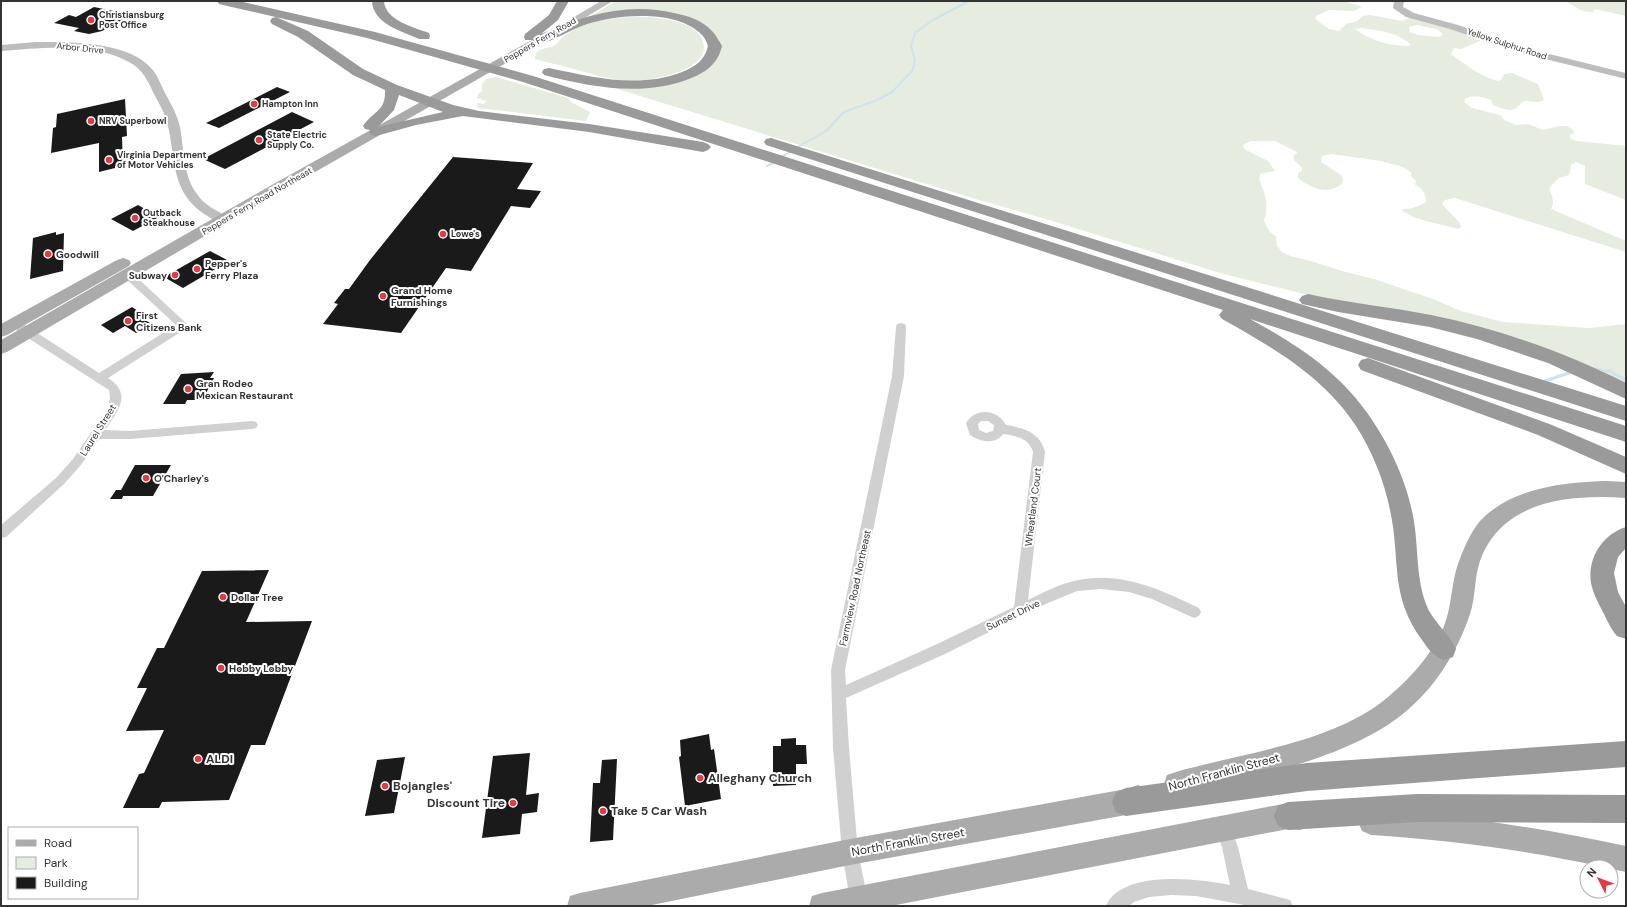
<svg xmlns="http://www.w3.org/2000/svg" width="1627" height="907" viewBox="0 0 1627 907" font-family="'DM Sans',sans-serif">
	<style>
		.green { fill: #e6ecdf; fill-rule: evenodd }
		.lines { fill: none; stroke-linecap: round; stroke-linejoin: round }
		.stream-far2 { stroke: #cfe2ee; stroke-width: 2 }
		.stream-far1 { stroke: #cfe2ee; stroke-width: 2.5 }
		.stream { stroke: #cfe2ee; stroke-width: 3 }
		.building { fill: #1a1a1a }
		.street { fill: #d0d0d0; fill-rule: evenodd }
		.secondary { fill: #bdbdbd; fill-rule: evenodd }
		.primary { fill: #ababab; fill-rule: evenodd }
		.highway { fill: #9a9a9a; fill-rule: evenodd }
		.poi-dot { fill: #e63946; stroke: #fff; stroke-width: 1.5 }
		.labels { text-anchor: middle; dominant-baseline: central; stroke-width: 4; stroke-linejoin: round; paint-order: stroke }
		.far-poi-label { font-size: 9px; font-weight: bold; fill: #333; stroke: #fff; text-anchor: start }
		.far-street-label { font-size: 9px; fill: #333; stroke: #fff }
		.poi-label { font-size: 10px; font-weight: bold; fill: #333; stroke: #fff; text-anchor: start }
		.street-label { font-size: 10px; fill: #333; stroke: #fff }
		.near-poi-label { font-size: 12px; font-weight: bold; fill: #333; stroke: #fff; text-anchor: start }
		.near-street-label { font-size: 12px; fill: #333; stroke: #fff }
	</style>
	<rect width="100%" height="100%" fill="#fff"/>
	<path class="green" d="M615,1H1344L1362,7L1354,11L1329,10L1316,16L1315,19L1329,29L1339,31L1346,24L1357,21L1363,16L1370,15L1402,21L1412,17L1456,29L1496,44L1480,41L1461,49L1454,48L1451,54C1466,65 1481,77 1499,81L1502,79L1504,74L1512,73L1538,84L1544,100L1539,102L1524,101C1521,103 1519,106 1516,108C1510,113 1499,107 1493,105L1491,100C1483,97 1473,94 1465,99L1464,102L1472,108L1500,115L1504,120L1516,125L1528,124L1543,130L1559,126H1567L1573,130L1574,133L1570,135V138L1576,141L1626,146V200L1585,184V166L1576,162L1571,165L1569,175L1559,178L1549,188C1552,196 1555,202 1551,209L1626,241V252L1455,198L1445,200L1442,204L1459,222L1461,227L1458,229L1426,221L1413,217L1401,210C1411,208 1417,208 1426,202C1426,194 1422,188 1415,185L1416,181L1411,176L1412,173L1403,167L1381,161L1331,154L1322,156L1321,162L1335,171L1341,175L1343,180L1342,184C1327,196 1311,188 1298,178V173L1302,171V168L1294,160L1293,156L1297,153V152L1275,141H1251L1243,145L1244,149L1268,161L1275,171L1260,174C1258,182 1262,184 1264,192C1267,201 1267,212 1264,220C1267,228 1269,233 1276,236L1277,246L1282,252L1290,256L1307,260L1349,273L1374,279L1433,299L1461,311L1503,322L1589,328L1626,324V386L1574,361L1220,273L1046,219L979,200L614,88L632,86L695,73L716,40L672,14L590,17ZM1416,25L1437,29L1443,34L1440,37L1418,35L1410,32L1409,27ZM1360,28C1377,30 1397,32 1410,44L1409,46C1389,46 1371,41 1355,29Z
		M1565,1H1626V16L1595,9L1593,12C1580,13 1576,6 1565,1Z
		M650,17C667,19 703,23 704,47C704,55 698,62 691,66C678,74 660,78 645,80C618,83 599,76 574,69C561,65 548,63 535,59C535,46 548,50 555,45C559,43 560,38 564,36C589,17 620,17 650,17Z
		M496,77L568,98L571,102L590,112L586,121L478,108L477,103L484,104L486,101L477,98L478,94L482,91V84L486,79Z"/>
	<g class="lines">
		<path class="stream-far2" d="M796,148L826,131L844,112L877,100L892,92L912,71L914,66L915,60L911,46L915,33L933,20L969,1
			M782,157L791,151"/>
		<path class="stream-far1" d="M781,158L783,156
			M767,166L775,162"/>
		<path class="stream" d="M1594,369L1609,371L1626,380
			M1542,382L1572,372"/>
	</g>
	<path class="building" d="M94,7L123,13L120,15L128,17L102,31L89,34L74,31L79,28L54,23L69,15L76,17Z
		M277,87L290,92L219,128L206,123Z
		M125,99L127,136L122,137L123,165L115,166V168L99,172V143L51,153L53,128L56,127L57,114Z
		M292,112L314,122L225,169L203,159Z
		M453,157L533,163L517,189L541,191L530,208L511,206L471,271L446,268L401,333L323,324L338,304L334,303L345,289H349L370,260Z
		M138,205L159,217L133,231L111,219Z
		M56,232V235L64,233L63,271L30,279L33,238Z
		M210,251L229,261L183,288L164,277Z
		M132,307L144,315L141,317L151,324L136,333L125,326L113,333L101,325Z
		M214,372L210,378H214L204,397H200L198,400H187L185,404H163L181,374Z
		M135,465H171L153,496H123L122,499H110L116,490H121Z
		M269,570L246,622L312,621L265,745H251L229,800L162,802L159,808H123L139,774L144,773L164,730L126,731L147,688H137L157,648H164L202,571Z
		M709,734L711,750L714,749L721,799L685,806L679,757L681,756L680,740Z
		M796,738V745H806L807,764H796V785L773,786V746H781V739Z
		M530,753L526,795L539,793L537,812L522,814L520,834L482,838L493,756Z
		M405,757L394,813L365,816L377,760Z
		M617,759L613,840L590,842L593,783H600L602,760Z"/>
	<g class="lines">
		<path class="street" d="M128,272L132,273L188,325L187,328L108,378C133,394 118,411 105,430L130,431L252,421L256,422L258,425L256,428L252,429L130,439H99L81,465L64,484L6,537L1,538V525L56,478L73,459L108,408L110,398L109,390L17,331L16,328L17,325H25L99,373L176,325L124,277L123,275L124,273Z
			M901,323L905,324L906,327L904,376L845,670L846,685L935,645L1014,607L1033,452C1029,438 1016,436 1003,434C996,445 980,442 970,435L966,423C975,407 998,409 1006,425C1024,428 1040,432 1045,452L1028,600C1044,592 1061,583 1079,580C1121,571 1162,590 1199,608L1201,612L1199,616L1194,618L1152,599L1129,592L1101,589L1077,591L1048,603L945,654L846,698L849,748L858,852L869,906H851L842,852L833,748L831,670L892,376L896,327L897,324ZM981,421H988L994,425L993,431L986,433L979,430L978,424Z
			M1223,821L1229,823L1238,847L1248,889L1290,900L1293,906H1250L1196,896L1171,895L1149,897L1134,902L1129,906H1106C1122,869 1200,879 1230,885L1222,847L1215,829L1217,823Z"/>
		<path class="secondary" d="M601,1H613L556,35L552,36L547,33Z
			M1394,1H1404L1403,7L1414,13L1458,25L1529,49L1626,73V79L1521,53L1450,29L1406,17L1393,8Z
			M36,42C70,42 128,41 152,69C158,76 161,85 165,93C171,104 177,114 180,127C184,148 183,176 197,194C204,205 217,211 229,217L231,220L229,223C221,225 216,221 209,217C169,193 177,161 167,122C164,111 158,102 153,92C147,79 142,69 129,62C93,42 40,48 1,51V45Z"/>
		<path class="primary" d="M539,36L543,38L545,40L543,42L280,192L7,352L1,354V340L270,186Z
			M123,258L129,260L131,263L129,266L7,335L1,337V324L117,260Z
			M1607,481L1626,482V498C1570,494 1502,500 1480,561C1474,578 1476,596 1470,614C1458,651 1435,688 1404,713C1354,754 1273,772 1211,788C1199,791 1188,793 1176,796L1167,793L1164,784L1167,775L1176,772C1188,768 1200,766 1211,763C1269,749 1342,736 1388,697C1411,678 1433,653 1444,626C1452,606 1451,584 1458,564C1463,550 1470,533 1480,521C1511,488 1564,482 1607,481Z
			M1138,785L1147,789L1151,798L1147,807L1126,815L850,865L647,906H567L570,896L580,893L850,839L1126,789Z
			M1288,803L1300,804L1309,808L1313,817L1309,826L1300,830L1288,829L891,906H809L812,896L822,893Z
			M1371,809C1457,815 1542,828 1626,846V872L1611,869V867H1603C1526,850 1449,840 1371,835L1362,831L1358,822L1362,813Z"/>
		<path class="highway" d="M217,1H239L375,32L533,76L1626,426V442L1250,319C1309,351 1352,381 1385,441C1397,463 1407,487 1412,511C1419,541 1415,575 1426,604C1432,621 1449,633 1456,649L1453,657L1444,660C1433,656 1429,650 1422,640C1389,595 1401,560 1390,510C1384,480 1372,451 1356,426C1323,376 1272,347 1222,319L1219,315L1223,310L523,82L367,38L223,5L219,4Z
			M372,1H384C385,20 413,27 429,33L430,36L429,39H419C402,31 373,24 372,1Z
			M557,1H569L558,20L541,34C583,15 628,2 674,13C688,16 702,20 712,31C716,35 719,41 722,46C718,64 705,73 689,79C642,97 591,87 544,75L542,72L544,69L549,68C592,77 638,89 682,72C695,67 705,60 708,46C707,43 705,38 702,35C678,9 618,14 587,24C571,29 556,40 539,44L534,43L533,40H525L524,37L525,34L549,15Z
			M276,17L308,31L363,69L397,85L453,105L479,111L589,124L703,142L708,144L711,147L708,150L703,152L589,132L463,116L416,125L376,136L371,135L369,132L370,130L365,129L363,126C373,111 386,112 385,90L353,75L298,37L272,24L270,21L272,18ZM399,95L443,112L378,127L394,110Z
			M771,138L1626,406V421L766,145L764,142L766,139Z
			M1308,294C1349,303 1390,307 1431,315C1499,329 1564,352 1626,383V399L1548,363L1477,339L1430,327L1338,312L1302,304L1299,300L1302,296Z
			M1368,358L1552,425L1626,457V474L1538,435L1361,370L1358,365L1361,360Z
			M1626,527V548L1618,557L1614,573L1618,592L1626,607V639C1624,638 1619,637 1617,636C1612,631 1607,620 1604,614C1599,604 1593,594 1591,583C1587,558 1603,534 1626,527Z
			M1626,741V767L1307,791L1126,816L1116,812L1112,802L1116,792L1126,788L1307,763Z
			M1417,794L1626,795V823L1417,822L1288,830L1278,826L1274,816L1278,806L1288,802Z"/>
	</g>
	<g class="poi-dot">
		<circle cx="91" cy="20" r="4"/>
		<circle cx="254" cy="104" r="4"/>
		<circle cx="91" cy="121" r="4"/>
		<circle cx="259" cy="140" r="4"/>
		<circle cx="109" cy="160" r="4"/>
		<circle cx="135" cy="218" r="4"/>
		<circle cx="443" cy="234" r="4"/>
		<circle cx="48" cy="254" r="4"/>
		<circle cx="197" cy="269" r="4"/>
		<circle cx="175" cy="275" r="4"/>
		<circle cx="383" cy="296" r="4"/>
		<circle cx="128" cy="321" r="4"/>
		<circle cx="188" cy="389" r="4"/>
		<circle cx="146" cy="478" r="4"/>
		<circle cx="223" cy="597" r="4"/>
		<circle cx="221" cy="668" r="4"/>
		<circle cx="198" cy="759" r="4"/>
		<circle cx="700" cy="778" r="4"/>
		<circle cx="385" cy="786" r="4"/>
		<circle cx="513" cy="803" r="4"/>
		<circle cx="603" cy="811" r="4"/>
	</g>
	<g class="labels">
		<g class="far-poi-label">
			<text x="99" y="15">Christiansburg<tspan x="99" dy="10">Post Office</tspan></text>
			<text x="262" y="104">Hampton Inn</text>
			<text x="99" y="121">NRV Superbowl</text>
			<text x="267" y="135">State Electric<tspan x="267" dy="10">Supply Co.</tspan></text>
			<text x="117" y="155">Virginia Department<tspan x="117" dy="10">of Motor Vehicles</tspan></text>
			<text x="143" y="213">Outback<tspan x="143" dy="10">Steakhouse</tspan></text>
			<text x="451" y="234">Lowe's</text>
		</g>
		<g class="far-street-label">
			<text transform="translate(540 40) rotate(-30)">Peppers Ferry Road</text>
			<text transform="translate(1507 44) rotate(18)">Yellow Sulphur Road</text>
			<text transform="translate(80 48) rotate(6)">Arbor Drive</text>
			<text transform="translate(257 201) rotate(-30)">Peppers Ferry Road Northeast</text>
		</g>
		<g class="poi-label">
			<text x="56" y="254">Goodwill</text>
			<text x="205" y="263">Pepper's<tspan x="205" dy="12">Ferry Plaza</tspan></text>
			<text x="167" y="275" text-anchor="end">Subway</text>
			<text x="391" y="290">Grand Home<tspan x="391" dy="12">Furnishings</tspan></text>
			<text x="136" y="315">First<tspan x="136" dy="12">Citizens Bank</tspan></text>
			<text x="196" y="383">Gran Rodeo<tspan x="196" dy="12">Mexican Restaurant</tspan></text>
			<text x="154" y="478">O'Charley's</text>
			<text x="231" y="597">Dollar Tree</text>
			<text x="229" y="668">Hobby Lobby</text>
		</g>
		<g class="street-label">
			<text transform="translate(98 430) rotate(-58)">Laurel Street</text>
			<text transform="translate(1033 507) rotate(-83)">Wheatland Court</text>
			<text transform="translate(855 588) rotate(-78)">Farmview Road Northeast</text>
			<text transform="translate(1013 615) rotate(-26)">Sunset Drive</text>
		</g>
		<g class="near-poi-label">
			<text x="206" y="759">ALDI</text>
			<text x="708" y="778">Alleghany Church</text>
			<text x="393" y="786">Bojangles'</text>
			<text x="505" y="803" text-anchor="end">Discount Tire</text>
			<text x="611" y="811">Take 5 Car Wash</text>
		</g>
		<g class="near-street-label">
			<text transform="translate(1224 772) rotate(-15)">North Franklin Street</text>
			<text transform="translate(908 842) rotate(-10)">North Franklin Street</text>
		</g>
	</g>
	<rect width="1627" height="907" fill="none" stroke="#333333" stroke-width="4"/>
	<rect x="8" y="827" width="130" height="72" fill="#ffffff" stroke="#adadad"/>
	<rect x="16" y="840" width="20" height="6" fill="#ababab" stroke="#adadad"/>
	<text x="44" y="847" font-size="12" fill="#333333">Road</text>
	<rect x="16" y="857" width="20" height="12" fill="#e6ecdf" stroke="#adadad"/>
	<text x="44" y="867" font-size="12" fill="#333333">Park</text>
	<rect x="16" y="877" width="20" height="12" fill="#1a1a1a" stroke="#adadad"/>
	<text x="44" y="887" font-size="12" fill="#333333">Building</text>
	<g transform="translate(1599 879) rotate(312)"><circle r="19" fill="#ffffff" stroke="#adadad"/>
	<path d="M0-3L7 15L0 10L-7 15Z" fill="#e63946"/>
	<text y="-6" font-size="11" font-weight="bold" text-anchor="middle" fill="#333333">N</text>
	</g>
</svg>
